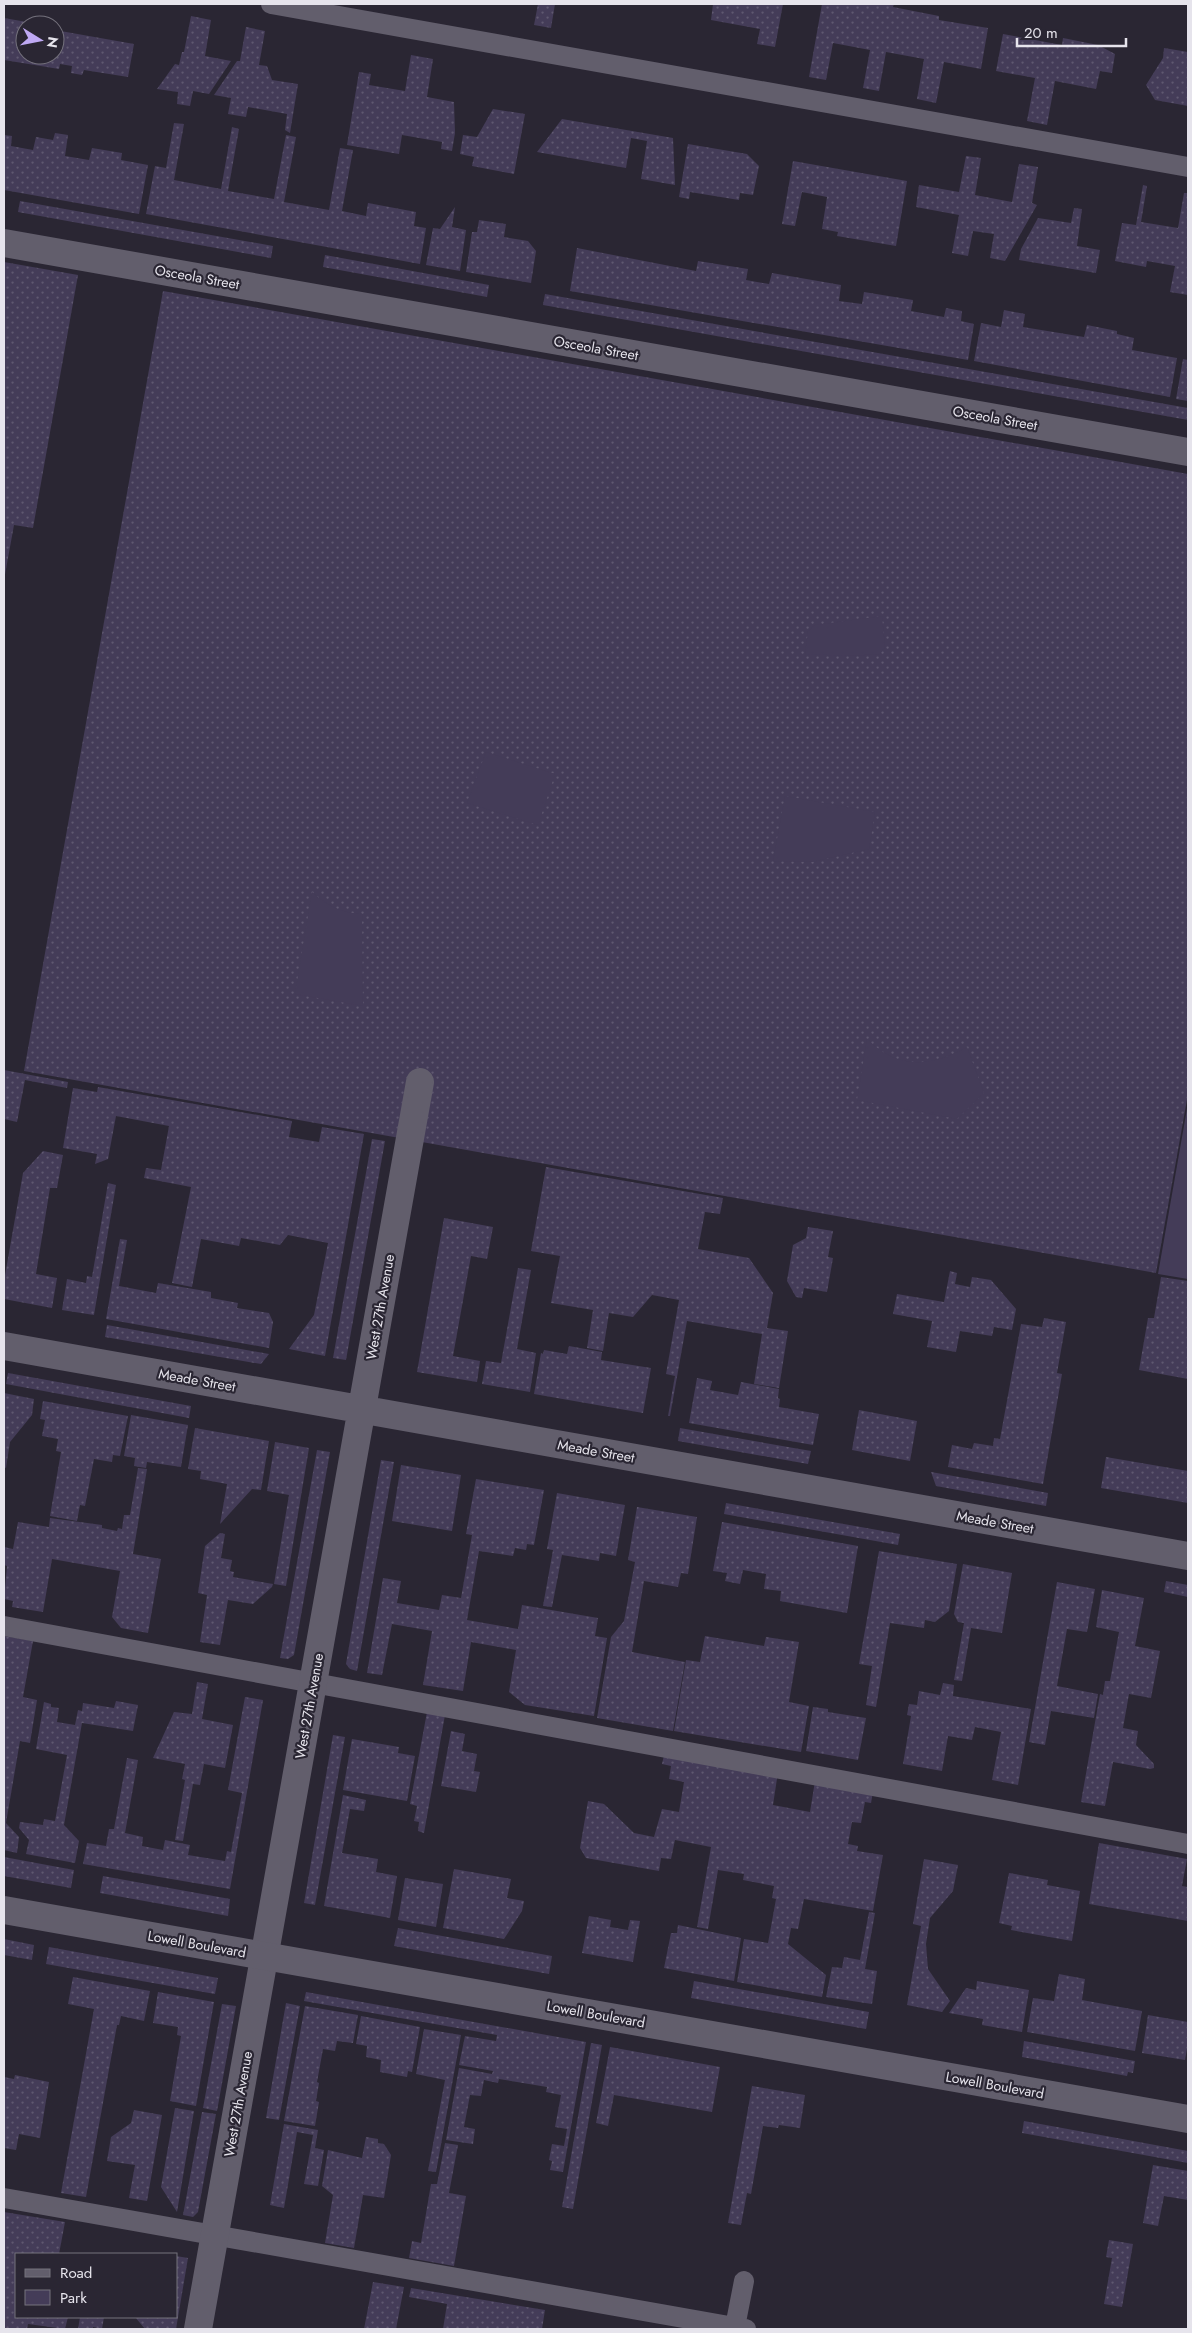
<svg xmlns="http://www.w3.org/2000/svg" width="1192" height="2333" viewBox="0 0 1192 2333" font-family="Jost,sans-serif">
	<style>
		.grass { fill: url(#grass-dots) }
		.park { fill: #443c58 }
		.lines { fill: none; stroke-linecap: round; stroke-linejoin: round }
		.service { stroke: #625e6c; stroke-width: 20 }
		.minor { stroke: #625e6c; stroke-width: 28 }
		.tertiary { stroke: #625e6c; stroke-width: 28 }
		.labels { text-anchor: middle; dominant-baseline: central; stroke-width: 4.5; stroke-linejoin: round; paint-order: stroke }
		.street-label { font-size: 14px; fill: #e6e4ec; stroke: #2a2633 }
	</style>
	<defs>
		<pattern id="grass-dots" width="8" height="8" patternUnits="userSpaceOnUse" patternTransform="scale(1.25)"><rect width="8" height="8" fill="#443c58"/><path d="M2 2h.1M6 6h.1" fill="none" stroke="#5f5870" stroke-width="1.8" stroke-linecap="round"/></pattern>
	</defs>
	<rect width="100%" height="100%" fill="#2a2633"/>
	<path class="grass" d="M538,4H555L551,28L534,25Z
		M713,4H783L775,47L757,44L760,29L711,20Z
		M822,4H894L893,7L939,16V20L988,28L981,69L944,62L936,103L917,99L924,59L886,52L879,91L863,88L870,50L833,43L826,80L809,77Z
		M191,16L211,20L205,56L231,61L209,94L193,91L190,106L177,104L178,92L157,89L175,64L179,65L182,52H184Z
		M4,18L38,24L25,25V55H55V30L134,44L128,77L84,70L82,75L71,73L72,66L60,64L59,69L4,60Z
		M246,27L265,31L259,65L267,66L272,80L298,84L290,133L285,130L287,114L248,107L246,117L228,114L231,98L214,95L237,61H240Z
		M1003,34L1062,45L1063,38L1098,45L1115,54L1112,73L1100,71L1096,89L1055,81L1047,125L1027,121L1035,78L996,71Z
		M1164,48L1188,52V106L1155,100L1146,85L1163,58Z
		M411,55L433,59L427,97L454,102L455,133L452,151L441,149L442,142L402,135L399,154L347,145L359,72L371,74L369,85L405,91Z
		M493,109L525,114L514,174L472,166L474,157L460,154L463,135L477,137Z
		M562,119L673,138L675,185L641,179L647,141L631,138L626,168L537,152Z
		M174,123L184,124L174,180L221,189L232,127L239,129L228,191L274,199L286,135L296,137L284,202L329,210L340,148L353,150L342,211L366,216L368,203L416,212L414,226L426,228L420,264L146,214L155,166L166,168Z
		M55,133L68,135L65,156L89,160L92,148L122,153L121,160L148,165L139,214L4,190V135L12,136L11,146L33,150L36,137L53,140Z
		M688,144L747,154L759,166L753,195L740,193L739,200L690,192L689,199L679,197Z
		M966,156L981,158L975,195L1012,202L1019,164L1038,167L1032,203L1037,205L1005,261L990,258L994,234L973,231L968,256L952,253L959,215L916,207L919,185L959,192Z
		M793,161L907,181L896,246L837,236L838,232L822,229L827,197L802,192L795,226L782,224Z
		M1143,185L1147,186L1141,222L1178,228L1184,193H1188V295L1170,292L1175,266L1147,261L1146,267L1115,261L1122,223L1136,225Z
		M20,201L273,246L271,258L18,212Z
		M455,207L452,227L466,230L460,271L426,265L433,228L440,229Z
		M1074,208L1082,209L1077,246L1100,250L1096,273L1019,260L1021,249L1038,218L1071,223Z
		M479,220L506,224L504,237L528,241L536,251L531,283L466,272L472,232H477Z
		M577,248L696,271L698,261L748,269L746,280L769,284L772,273L841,285L839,301L862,304L864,292L913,300L911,311L944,317L946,308L962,311L961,321L974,324L968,360L570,291Z
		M325,255L489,285L487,297L323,267Z
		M4,262L78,275L33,528L14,525L4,580Z
		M163,291L1188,474V1094L1156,1273L24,1071Z
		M545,294L1188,408V420L543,305Z
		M1004,310L1025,314L1023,327L1084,337L1087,325L1117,331V334L1134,338L1132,350L1177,358L1170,397L974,361L981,323L1001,327Z
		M1183,359L1188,360V401L1176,399Z
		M4,1070L68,1082L67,1088L25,1080L17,1122L4,1119Z
		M98,1087L292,1121L289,1137L319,1142L322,1127L364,1134L325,1356L289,1349L314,1315L328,1243L288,1235L280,1245L241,1238L239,1246L201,1239L192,1287L172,1283L191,1187L144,1178L146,1168L161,1170L169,1126L116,1116L108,1159L95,1164L97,1154L63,1148L73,1088L97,1092Z
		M372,1139L385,1141L346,1360L333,1358Z
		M43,1151L63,1155L57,1188H50L36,1274L57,1278L52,1308L4,1299V1281L23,1173Z
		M546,1167L723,1198L720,1214L705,1212L698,1249L749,1258L773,1293L767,1328L788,1331L779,1388L754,1384L762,1334L687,1321L670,1416H668L675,1376L666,1374L679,1300L652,1295L633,1317L609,1313L603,1351L587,1348L593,1310L551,1303L560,1256L531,1251Z
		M108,1183L116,1185L94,1315L62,1310L67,1279L86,1283L87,1276L92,1277Z
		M444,1218L493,1227L487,1259L471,1256L453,1356L480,1361L477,1382L417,1372Z
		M808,1227L833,1231L828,1257L833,1258L827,1292L804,1288L802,1298L796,1297L787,1281L793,1245L806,1238Z
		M120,1239L127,1240L119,1286L156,1293L158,1283L211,1292V1298L238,1303L237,1308L269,1313L273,1322L269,1348L106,1319Z
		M518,1268L531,1270L517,1349L536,1353L530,1392L482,1384L486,1361L501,1363Z
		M950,1271L957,1273L955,1284L970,1287L972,1277L991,1280L1016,1309L1012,1330L994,1327L992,1336L960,1331L956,1352L927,1347L932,1321L893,1314L897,1294L944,1302Z
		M1161,1277L1188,1281V1379L1139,1370L1148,1318H1154Z
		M1044,1318L1066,1322L1057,1373L1062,1374L1043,1484L948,1467L952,1445L972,1449L974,1443L993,1446L994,1438L1000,1439L1021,1324L1042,1327Z
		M107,1325L269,1354L261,1364L105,1337Z
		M569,1346L602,1352L601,1360L651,1368L643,1413L534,1394L541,1353L543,1354L544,1350L567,1354Z
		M8,1373L191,1406L189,1418L6,1384Z
		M697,1378L712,1381L710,1390L738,1395L741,1382L779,1389L778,1398L780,1399L779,1407L819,1414L813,1445L689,1423Z
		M4,1393L34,1399L32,1415L10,1442L6,1468L4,1467Z
		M43,1401L128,1416L120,1456L113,1455L112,1462L94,1459L85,1506L80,1505L77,1521L50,1516L61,1452L56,1451L58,1439L42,1436L45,1420L40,1419Z
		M859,1410L917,1421L910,1461L852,1450Z
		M131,1415L188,1425L181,1467L147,1462L146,1468L134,1466L135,1458L124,1456Z
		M195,1428L269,1441L261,1490L252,1489L220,1524L227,1484L200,1479L201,1471L188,1469Z
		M680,1428L811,1451L808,1464L678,1441Z
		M275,1442L309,1448L286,1586L274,1584L289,1495L267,1491Z
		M317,1450L330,1452L294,1655L288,1659L280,1658Z
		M1106,1457L1188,1471V1503L1101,1488Z
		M381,1460L394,1462L357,1671L350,1669L346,1664Z
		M401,1465L461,1475L452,1531L392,1521Z
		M138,1468L147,1469L133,1554L161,1559L148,1633L121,1628L112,1617L120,1571L52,1559L43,1612L12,1607L13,1601L4,1599L7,1566L4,1565V1547L13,1549L18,1522L49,1527L50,1518L102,1525V1528L117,1531L118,1528L122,1529L124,1515H130Z
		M931,1472L1048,1493L1046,1506L936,1486Z
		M476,1479L544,1490L534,1545L527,1544L526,1550L515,1548L513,1556L479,1551L467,1620L518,1629L522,1605L598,1618L595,1636L607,1638L594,1716L525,1705L509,1692L516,1650L471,1642L463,1691L423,1685L432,1631L392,1624L382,1675L367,1673L383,1578L401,1581L397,1603L439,1610L442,1595L461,1598L472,1535L466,1534Z
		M557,1493L625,1505L616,1556L600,1553L599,1561L562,1555L552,1607L543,1606L553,1550L547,1549Z
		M726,1503L900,1534L898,1545L724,1514Z
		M637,1507L697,1517L688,1574L681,1573L678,1587L644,1581L632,1652L685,1662L673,1731L597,1718L611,1637L624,1621L635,1562L628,1560Z
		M722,1522L858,1546L847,1613L780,1601L781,1591L764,1589L766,1574L743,1570L740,1584L725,1581L727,1573L713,1571Z
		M220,1533L225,1534L221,1558L232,1560L230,1571L234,1572L233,1577L273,1584L272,1587L253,1604L228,1600L220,1645L200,1642L207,1595L198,1593L205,1546Z
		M879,1551L957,1564L949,1611L935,1622L925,1620L924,1628L890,1623L876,1707L866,1705L872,1666L859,1664Z
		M963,1564L1012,1573L1002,1633L971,1628L962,1681L954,1680L964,1623L958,1622L954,1614Z
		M1166,1581L1188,1585V1597L1164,1592Z
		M1057,1582L1095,1589L1087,1632L1067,1629L1057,1686L1098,1694L1094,1718L1051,1711L1045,1745L1029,1742Z
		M1102,1590L1144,1598L1135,1646L1160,1651L1151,1698L1129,1694L1123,1728L1138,1731L1136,1745L1154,1764V1768L1150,1769L1113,1762L1105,1806L1081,1802L1100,1694L1103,1695L1105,1681H1110L1119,1632L1096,1627Z
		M4,1636L33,1641L23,1697L37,1700L30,1743L20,1741L6,1823L19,1837L17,1853L4,1850Z
		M705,1636L764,1646L766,1637L799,1642L789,1702L809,1706L801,1752L674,1731L686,1660L700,1662Z
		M197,1682L208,1684L202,1719L233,1725L225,1768L204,1764L200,1785L193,1784L183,1841L175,1840L185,1780L182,1779L185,1764L153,1758L174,1712L192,1714Z
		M943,1683L954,1685L953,1696L1031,1709L1018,1785L992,1780L1001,1732L975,1727L972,1740L948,1736L942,1771L903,1764L911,1716L907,1715L909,1704L917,1705L919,1691L940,1695Z
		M245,1697L263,1700L230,1889L83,1864L87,1843L106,1846L109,1829H114L127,1758L138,1760L125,1833L143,1837L142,1846L163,1850L165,1840L190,1845L188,1855L225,1861L227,1851L231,1852L242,1793L228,1790Z
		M116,1701L138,1705L133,1731L82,1723L64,1825L79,1841L75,1863L26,1854L29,1840L19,1828L20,1822L43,1825L44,1819L55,1821L67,1755L36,1749L44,1702L51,1704V1707L59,1708L57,1722L75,1725L78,1710L82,1711L83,1703L114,1708Z
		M813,1707L828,1709V1712L866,1718L858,1760L806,1751Z
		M427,1712L445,1715L424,1833L418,1831L419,1822L414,1821L417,1806L410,1804Z
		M451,1731L465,1734L462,1751L477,1754L474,1771L480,1772L476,1792L441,1786Z
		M333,1735L345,1737L315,1905L304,1903Z
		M352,1739L399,1747L398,1753L415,1756L407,1801L343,1790Z
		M665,1751L778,1772L773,1805L810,1812L815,1781L873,1792L871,1803L865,1802L861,1823L852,1822L848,1844L858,1846L857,1851L883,1855L873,1911L804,1899L798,1929L791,1928L788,1944L826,1975L822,1997L737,1982L744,1939L768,1943L776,1899L772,1898L774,1886L743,1880L744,1874L718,1870L708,1929L697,1927L711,1847L675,1840L671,1859L661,1858L659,1871L586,1858L580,1848L588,1801L604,1804L634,1833L654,1837L662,1809L679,1812L684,1782L669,1779L671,1766L662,1764Z
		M343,1795L366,1800L364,1811L350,1809L342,1853L378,1859L376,1872L397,1876L390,1918L324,1906Z
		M1099,1843L1187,1859L1182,1886L1188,1887V1921L1089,1904Z
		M4,1857L74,1870L71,1888L4,1876Z
		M924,1859L958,1865L953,1891L930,1918L926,1944L928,1969L950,2001L942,2012L907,2005L921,1926L913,1924Z
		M454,1869L511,1879L507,1898L524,1901L522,1911L504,1939L443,1928Z
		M1009,1873L1048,1880L1047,1885L1080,1891L1072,1941L1011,1930L1012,1926L999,1923Z
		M103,1876L230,1899L228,1916L100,1893Z
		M405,1878L443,1884L436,1927L398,1920Z
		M869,1912L875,1913L865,1969L877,1971L872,2004L826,1997L832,1967L842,1968L844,1957L860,1960Z
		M589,1916L611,1920L610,1927L628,1930L630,1920L640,1921L633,1962L582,1953Z
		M678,1925L741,1938L734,1981L664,1968L671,1933H677Z
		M398,1928L552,1956L549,1974L394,1946Z
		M4,1939L34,1945L32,1960L4,1955Z
		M49,1947L218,1978L215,1994L46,1964Z
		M1059,1974L1085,1979L1082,2000L1142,2011L1135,2051L1027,2032L1033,1998L1054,2001Z
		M73,1977L150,1991L144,2021L121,2016L119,2025H117L86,2197L61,2193L94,2009L68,2004Z
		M694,1981L869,2012L866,2029L691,1998Z
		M977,1981L1029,1990L1022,2032L982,2025L983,2019L949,2013L966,1988L976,1990Z
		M158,1992L214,2002L196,2106L170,2101L181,2036L177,2035L178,2027L153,2023Z
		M306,1992L586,2042L563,2172L550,2170L552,2161L549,2160L552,2144L564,2146L567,2129L555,2127L561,2095L546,2092L547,2087L499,2079L498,2083L484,2080L481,2096L470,2095L464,2127L475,2129L473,2144L446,2140L459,2068L492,2074L493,2071L459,2065L465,2036L496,2041L497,2035L304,2001Z
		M286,2003L300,2006L279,2120L266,2118Z
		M222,2004L236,2006L217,2111L203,2108Z
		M305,2006L358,2015L353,2043L337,2041L335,2051L323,2049L317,2082L319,2083L316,2101L319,2102L315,2126L284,2121Z
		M1148,2015L1188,2022V2043L1185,2060L1142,2053Z
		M361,2016L420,2027L412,2072L408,2071L407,2077L380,2072L381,2060L366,2057L367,2046L356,2044Z
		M424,2029L461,2035L436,2172L428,2171L445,2080L416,2074Z
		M1024,2041L1135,2061L1133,2073L1128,2072L1127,2076L1022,2057Z
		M591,2043L602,2045L573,2209L562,2207Z
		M610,2047L720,2067L712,2112L614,2095L608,2126L596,2123Z
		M15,2075L49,2082L40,2138L19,2134L16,2150L4,2148V2077L14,2079Z
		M752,2086L805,2095L800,2128L779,2125L778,2128L763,2126L751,2194L747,2193L741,2225L728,2223Z
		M175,2108L194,2111L177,2212L161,2187Z
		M134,2110L162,2115L147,2201L129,2198L135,2165L107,2161L111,2137L131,2123Z
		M202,2112L216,2114L198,2212L193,2217L183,2215Z
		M1024,2121L1188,2151V2163L1022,2133Z
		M284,2124L318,2130L315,2148L324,2150L318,2186L304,2184L313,2135L297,2132L284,2208L270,2205Z
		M366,2137L378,2139V2143L384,2144L391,2155L384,2198L363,2195L354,2248L325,2243L333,2195L322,2186L328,2150L362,2158Z
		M445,2143L458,2145L449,2193L466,2196L454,2266L409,2258L412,2241L421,2243L431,2184H437Z
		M1153,2165L1188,2171V2200L1164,2196L1158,2226L1143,2223Z
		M4,2212L65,2222L59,2254H16V2317H68L65,2329L28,2324L27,2329H4Z
		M1109,2240L1133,2244L1122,2307L1104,2304L1112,2258L1106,2257Z
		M176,2256L188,2258L176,2329H145L135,2317H176Z
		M373,2282L404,2287L396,2329H364Z
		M411,2288L545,2310L542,2329H443L447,2304L409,2297Z
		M80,2317H104L102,2329L93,2327V2329H78Z"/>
	<path class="park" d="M882,616L885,647L880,654L849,656L805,654L808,631L815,625Z
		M486,752L555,774L538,825L467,803Z
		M785,796L875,812L869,849L812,862L773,861Z
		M312,892C328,906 341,913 362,914L363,1006L295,994Z
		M867,1039C898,1070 931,1067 967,1047L984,1093L957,1119L857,1100Z
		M1188,1103V1279L1158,1274Z"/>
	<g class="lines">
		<path class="service" d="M271,4L1188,167
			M4,1626L1188,1844
			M4,2198L746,2329
			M735,2327L744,2281"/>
		<path class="minor" d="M4,243L1188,452
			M4,1346L1188,1556
			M198,2329L420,1082"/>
		<path class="tertiary" d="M4,1910L1188,2119"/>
	</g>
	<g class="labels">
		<g class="street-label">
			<text transform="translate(197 277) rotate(10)">Osceola Street</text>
			<text transform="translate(596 348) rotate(10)">Osceola Street</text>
			<text transform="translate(995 418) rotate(10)">Osceola Street</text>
			<text transform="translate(380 1307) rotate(-80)">West 27th Avenue</text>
			<text transform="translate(197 1380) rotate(10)">Meade Street</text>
			<text transform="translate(596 1451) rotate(10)">Meade Street</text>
			<text transform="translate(995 1522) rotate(10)">Meade Street</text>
			<text transform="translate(309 1706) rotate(-80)">West 27th Avenue</text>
			<text transform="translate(197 1944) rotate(10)">Lowell Boulevard</text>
			<text transform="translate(596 2014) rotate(10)">Lowell Boulevard</text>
			<text transform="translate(995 2085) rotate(10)">Lowell Boulevard</text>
			<text transform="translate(238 2104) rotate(-80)">West 27th Avenue</text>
		</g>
	</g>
	<rect width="1192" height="2333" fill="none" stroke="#e6e4ec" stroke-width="10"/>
	<rect x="15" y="2253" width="162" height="65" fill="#2a2633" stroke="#75727d"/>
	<rect x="25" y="2269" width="25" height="8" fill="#625e6c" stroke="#75727d"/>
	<text x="60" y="2278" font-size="15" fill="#e6e4ec">Road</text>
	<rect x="25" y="2290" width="25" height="15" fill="#443c58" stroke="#75727d"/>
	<text x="60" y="2303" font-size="15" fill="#e6e4ec">Park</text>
	<g transform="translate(40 40) rotate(100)"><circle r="24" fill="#2a2633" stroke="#75727d"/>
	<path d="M0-4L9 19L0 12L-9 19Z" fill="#bfa9f4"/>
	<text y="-8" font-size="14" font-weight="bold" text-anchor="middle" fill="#e6e4ec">N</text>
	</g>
	<path d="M1017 38v8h109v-8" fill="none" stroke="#e6e4ec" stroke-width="2.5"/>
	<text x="1024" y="38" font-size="15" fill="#e6e4ec" stroke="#2a2633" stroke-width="4" paint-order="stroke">20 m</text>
</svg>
